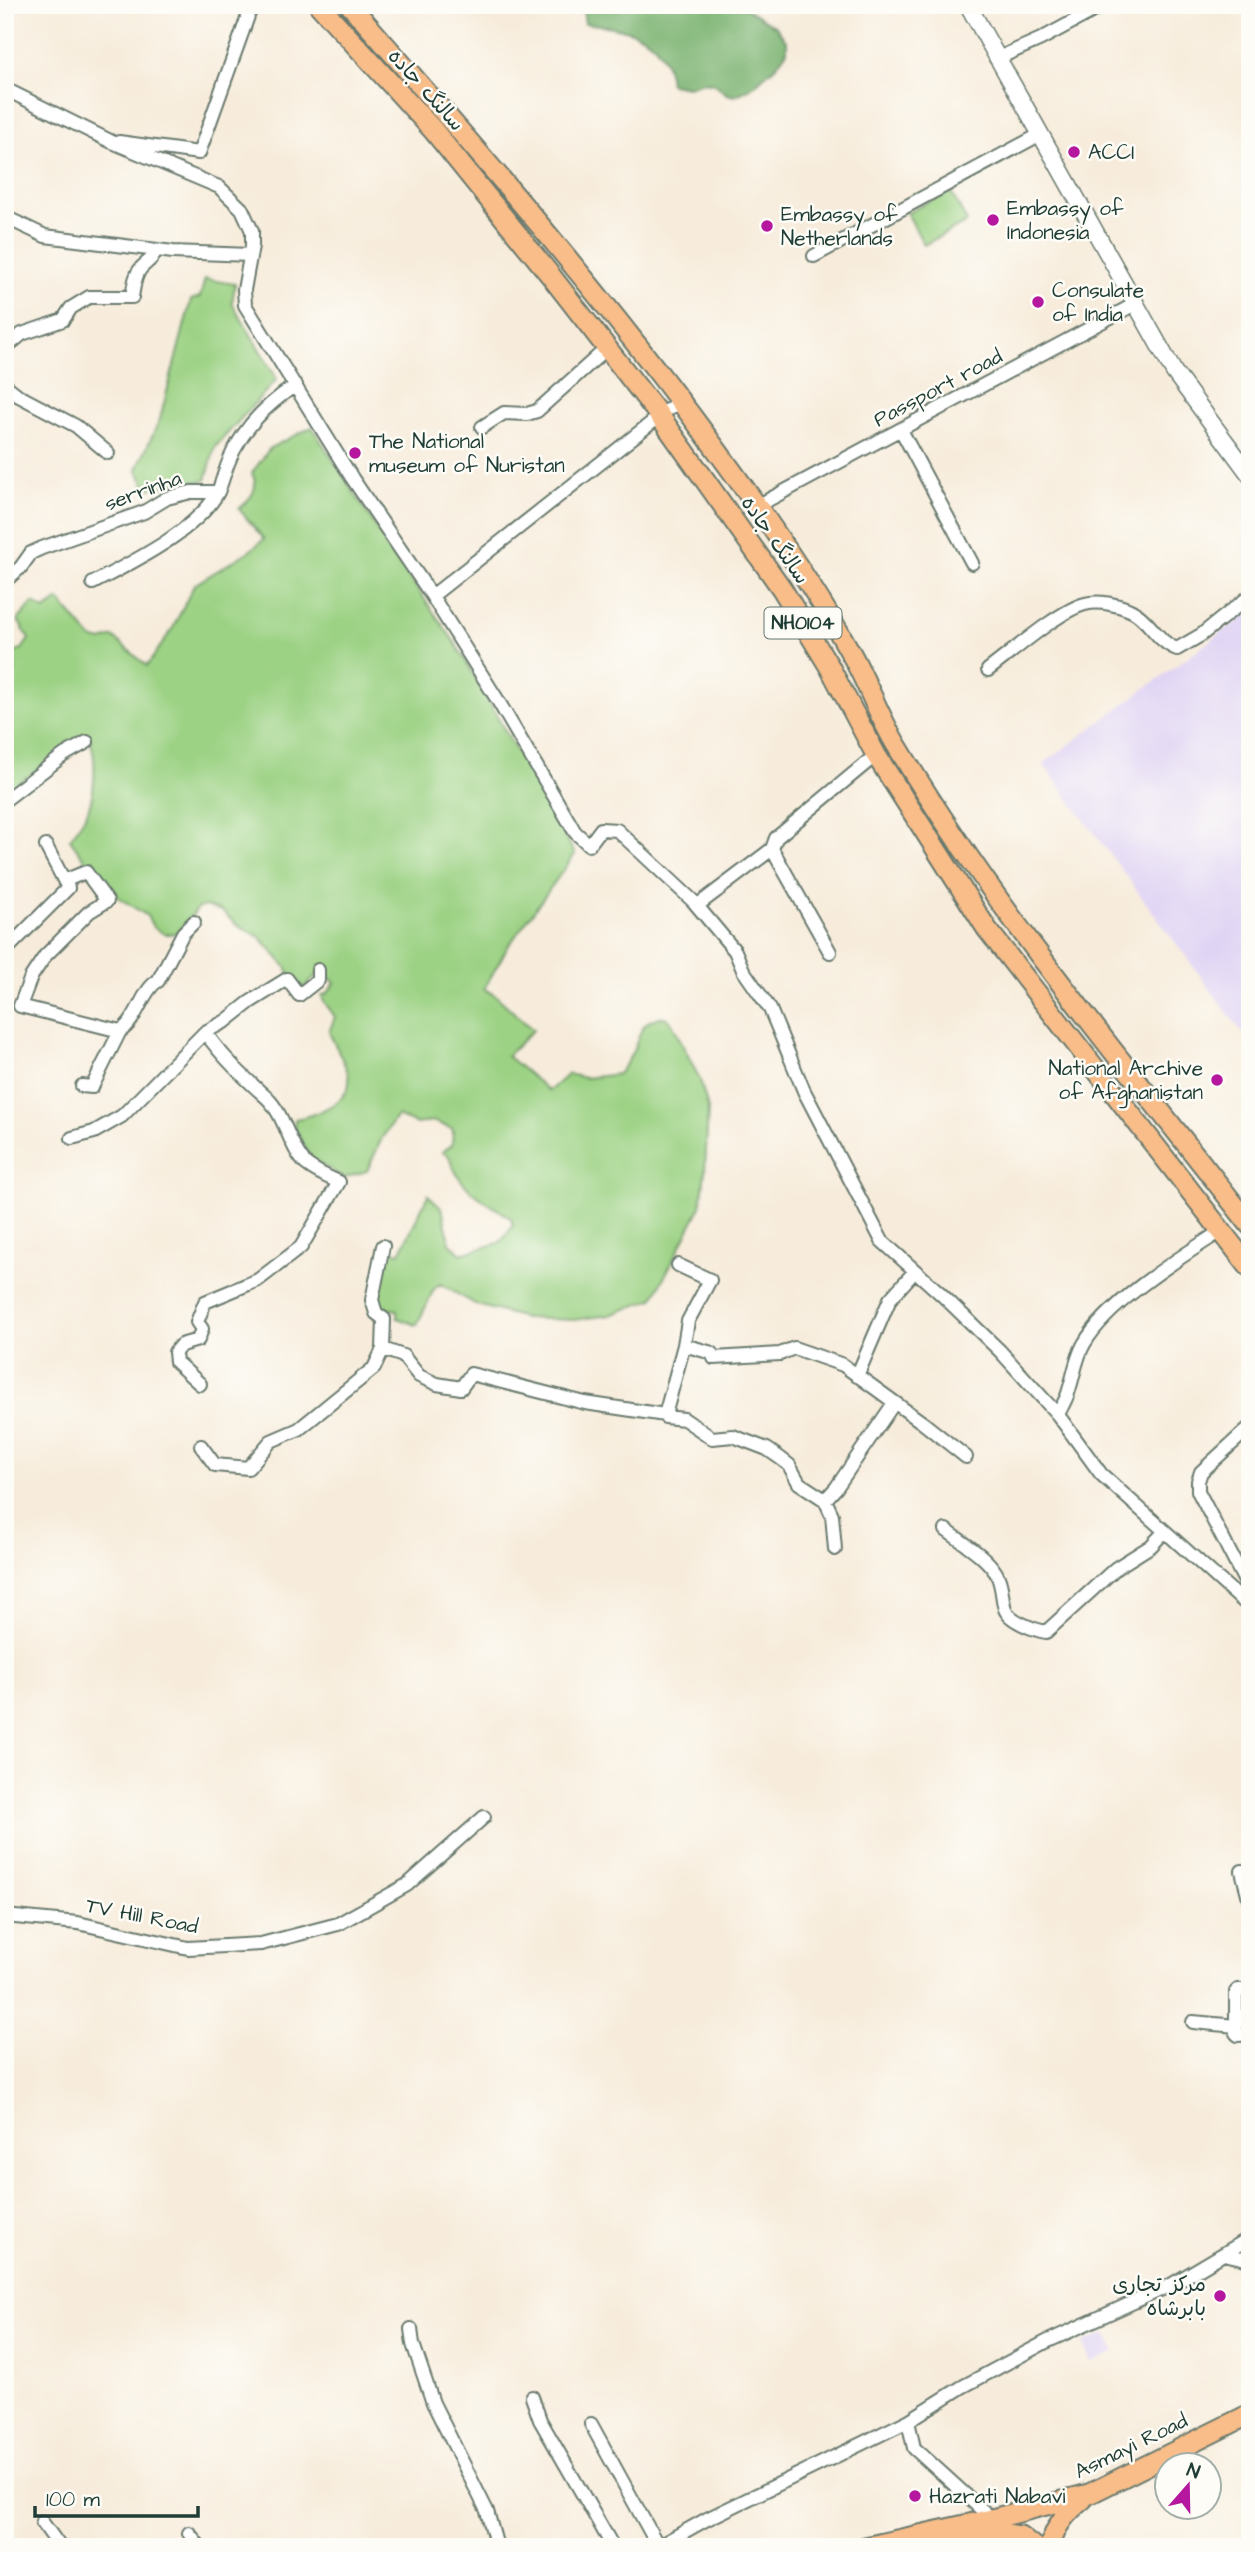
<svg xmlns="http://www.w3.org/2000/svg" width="1255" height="2552" viewBox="0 0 1255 2552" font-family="'Architects Daughter','Playpen Sans Arabic',sans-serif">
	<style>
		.built { fill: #e0d4f4 }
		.green { fill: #9cd284; stroke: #5e885c; stroke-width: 2 }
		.forest { fill: #7db472; stroke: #4e7853; stroke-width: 2 }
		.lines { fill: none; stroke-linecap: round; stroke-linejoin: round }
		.minor-casing { stroke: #6b7a6e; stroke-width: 16 }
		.tertiary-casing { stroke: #6b7a6e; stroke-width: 19 }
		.trunk-casing { stroke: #6b7a6e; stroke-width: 23 }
		.minor { stroke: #fff; stroke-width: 12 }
		.tertiary { stroke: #fff; stroke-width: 16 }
		.trunk { stroke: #f8bd89; stroke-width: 19 }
		.poi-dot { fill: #b5179e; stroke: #fdfcf7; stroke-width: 2.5 }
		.labels { text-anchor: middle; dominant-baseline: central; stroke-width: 5; stroke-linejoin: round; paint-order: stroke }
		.shield { fill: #fdfcf7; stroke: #62766e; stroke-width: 2 }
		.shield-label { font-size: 19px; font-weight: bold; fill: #1f3d34 }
		.street-label { font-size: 21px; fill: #1f3d34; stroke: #fdfcf7 }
		.poi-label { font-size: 21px; fill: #1f3d34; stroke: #fdfcf7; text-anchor: start }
	</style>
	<rect width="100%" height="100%" fill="#fdfcf7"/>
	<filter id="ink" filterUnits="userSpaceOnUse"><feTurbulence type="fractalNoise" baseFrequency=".0143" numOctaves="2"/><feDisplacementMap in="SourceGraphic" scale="14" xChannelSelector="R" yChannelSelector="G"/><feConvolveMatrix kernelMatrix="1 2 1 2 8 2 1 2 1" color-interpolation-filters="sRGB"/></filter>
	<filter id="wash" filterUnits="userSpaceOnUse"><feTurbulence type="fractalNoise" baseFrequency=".00686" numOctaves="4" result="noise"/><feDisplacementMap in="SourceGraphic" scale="28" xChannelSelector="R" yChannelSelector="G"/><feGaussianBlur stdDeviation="1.57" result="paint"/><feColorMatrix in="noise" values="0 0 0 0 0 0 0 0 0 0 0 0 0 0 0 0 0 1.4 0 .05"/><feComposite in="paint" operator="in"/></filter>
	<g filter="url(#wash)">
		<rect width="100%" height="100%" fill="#f7ecdb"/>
		<path class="built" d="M1250,611V1043L1043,764Z
			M1107,2333L1115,2352L1091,2362L1083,2343Z"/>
		<path class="green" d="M950,190L967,222L924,245L907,213Z
			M205,279L235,284L232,303L277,379L215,447L206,480L147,489L137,469L160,419L191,300L200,297Z
			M312,427L399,563L456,644L575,854L507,948L484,989L495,995L533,1030L507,1056L549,1091L568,1074L585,1078L618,1074C623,1068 628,1062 631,1055C642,1035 638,1019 665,1017L672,1023L700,1080L708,1108L705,1171L701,1206L653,1299L610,1315L574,1320L525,1318L477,1305L440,1284L434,1289L417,1325L397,1318V1310L380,1308C378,1290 380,1266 389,1250L400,1253L428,1195L442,1208L450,1243L461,1254L499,1243L513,1226L511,1218C483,1199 459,1190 449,1156L442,1152L452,1145L453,1129L432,1121L417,1124L397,1116L382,1138L367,1171L344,1178L310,1158L294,1126L295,1119C313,1116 352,1102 349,1078C348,1067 334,1044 329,1032L335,1017L323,1000L322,995L327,994L335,983L322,970L302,989L295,986L286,967L260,937L237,925L222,911L206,906L198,908L178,932L166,935L153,927L147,916L106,889L70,839C76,830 84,820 88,810C96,788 97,757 89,736L68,745L50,761L5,792V676L15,673L13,653L22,649L29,639L18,620L33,603L45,610L59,600L91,638L102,641L113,637L147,666L173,628L194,585L251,550L264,539L239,509C251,498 260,489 252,473L270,448Z"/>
		<path class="forest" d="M582,5H740L776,27L787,42V51L776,66L751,88L735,96L727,94L714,84L704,82L688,87L670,84C665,32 628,29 585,23Z"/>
	</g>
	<g filter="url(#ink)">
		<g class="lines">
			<defs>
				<path id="minor" d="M996,59L1041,39L1104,5
					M5,89L112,142L219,187L242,209L252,231V246L244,290L245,305L352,478L432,596L497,699L575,832L589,845L601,829L617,830L693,901L735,951L743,970L770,1009L804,1091L882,1241L941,1294L1000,1351L1058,1415L1101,1474L1235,1594L1244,1602L1250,1603
					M119,142L199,153L252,5
					M5,217L45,236L173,252L250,255
					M814,256L1041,134
					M5,348L22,334L63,320L71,308L89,297H132C134,287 134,276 141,268C149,260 151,261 156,250
					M5,385L19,396L76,426L108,453
					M482,427L504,413L527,414L537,411L607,348
					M901,430L972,563
					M757,506L1137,303
					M5,581L21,567L31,553L42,548L144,512L167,498L191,492H218C224,477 228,458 237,445C251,420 273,400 296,385
					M93,583C131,563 198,530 218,492
					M432,596L679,401
					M988,670C1011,653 1060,610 1085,604C1099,600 1120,605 1132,611C1150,620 1157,642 1177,649L1201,635L1250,596
					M5,800L64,755L87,742
					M46,846L68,888
					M772,849L830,952
					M693,901L698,905L772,849L776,838L876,755
					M5,951L68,888L66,880L86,872L107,901L89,912L45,956L31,977L20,1006L120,1031
					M82,1086L92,1087L120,1031C137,1022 143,988 158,981L183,933L194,922
					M72,1138L94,1132L122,1116L205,1032L226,1021L250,1002L287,979L299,995L318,980V970
					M684,1345L712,1353L714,1358L780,1354L794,1348L843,1365L923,1423L966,1457
					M383,1349L403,1356L419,1376L437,1384L461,1388L471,1374L585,1403L665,1415V1417L684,1419L712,1438L733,1436L767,1449L780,1458L789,1465L799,1483L825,1500L832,1515L835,1549
					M857,1376L890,1299L915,1271
					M200,1384L176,1362L175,1352L181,1345L198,1340L202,1329L197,1322L205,1302L258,1280L301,1247L339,1182C327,1177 316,1172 306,1164C290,1149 285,1115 267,1098C245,1078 223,1058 205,1032
					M665,1415L684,1345L688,1321L710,1280L678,1265
					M1058,1415C1061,1407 1067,1399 1069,1390C1074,1375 1076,1358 1084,1344C1108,1302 1181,1257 1221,1231
					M1250,1427L1201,1472L1198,1481V1491L1250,1591
					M201,1446L215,1465L248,1468L271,1441L299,1429L374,1368L383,1349L384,1319L376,1313L372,1300L383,1246
					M825,1500L836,1488L894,1403
					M946,1530C963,1543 985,1555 996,1573C1003,1585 1001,1596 1005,1609C1009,1621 1035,1630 1046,1632L1116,1568L1151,1546L1165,1531
					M1242,1871L1250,1902
					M5,1916L78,1923L188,1948L261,1944L338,1924L407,1885L484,1817
					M1250,1990H1238L1236,1992V2033L1238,2035L1250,2034
					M1193,2022L1236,2026
					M1224,2254L1250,2260
					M411,2329L413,2344L433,2403L487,2511L497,2547
					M532,2397L540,2420L613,2547
					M908,2421L914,2448L992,2519
					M591,2424L658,2546
					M42,2522L60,2547
					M189,2533L200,2547
					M657,2547L707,2519L908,2421L962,2387L1046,2342L1171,2285L1250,2238"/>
				<path id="tertiary" d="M968,5L1174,372L1250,475"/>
				<path id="trunk" d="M319,5L433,130L551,276L659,415L782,589L829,666L876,755L987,929L1250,1268
					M350,5C493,167 635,332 759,509C791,555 822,601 849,650C867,681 878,715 897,746C999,916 1128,1068 1250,1225
					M865,2547L992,2519L1089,2494L1250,2414
					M939,2547L1006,2534L1020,2536L1034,2547
					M1050,2547C1056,2524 1065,2514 1083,2499"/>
			</defs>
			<use href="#minor" class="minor-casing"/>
			<use href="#tertiary" class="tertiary-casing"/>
			<use href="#trunk" class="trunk-casing"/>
			<use href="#minor" class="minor"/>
			<use href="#tertiary" class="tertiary"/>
			<use href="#trunk" class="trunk"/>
		</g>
	</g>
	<g class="poi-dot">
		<circle cx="1074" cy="152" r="7"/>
		<circle cx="993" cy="220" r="7"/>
		<circle cx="767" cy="226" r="7"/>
		<circle cx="1038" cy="302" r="7"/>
		<circle cx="355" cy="453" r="7"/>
		<circle cx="1217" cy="1080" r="7"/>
		<circle cx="1220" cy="2296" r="7"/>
		<circle cx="915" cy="2496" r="7"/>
	</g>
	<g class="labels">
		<rect class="shield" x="764.5" y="607.5" width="77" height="31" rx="5"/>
		<g class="shield-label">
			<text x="803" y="623">NH0104</text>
		</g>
		<g class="street-label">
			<text transform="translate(426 90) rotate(48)">سالنگ جاده</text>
			<text transform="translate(938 388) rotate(-28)">Passport road</text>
			<text transform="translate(143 491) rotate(-20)">serrinha</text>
			<text transform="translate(775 540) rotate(55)">سالنگ جاده</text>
			<text transform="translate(142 1916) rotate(11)">TV Hill Road</text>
			<text transform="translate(1131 2446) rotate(-26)">Asmayi Road</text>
		</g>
		<g class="poi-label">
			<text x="1088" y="152">ACCI</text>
			<text x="1007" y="208">Embassy of<tspan x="1007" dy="24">Indonesia</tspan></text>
			<text x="781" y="214">Embassy of<tspan x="781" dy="24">Netherlands</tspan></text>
			<text x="1052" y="290">Consulate<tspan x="1052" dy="24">of India</tspan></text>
			<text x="369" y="441">The National<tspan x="369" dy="24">museum of Nuristan</tspan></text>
			<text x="1203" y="1068" text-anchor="end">National Archive<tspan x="1203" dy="24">of Afghanistan</tspan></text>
			<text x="1206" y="2284" text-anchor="end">مرکز تجاری<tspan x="1206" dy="24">بابرشاه</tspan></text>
			<text x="929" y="2496">Hazrati Nabavi</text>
		</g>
	</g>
	<rect width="1255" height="2552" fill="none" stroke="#fdfcf7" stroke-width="28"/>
	<g transform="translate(1188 2486) rotate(20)"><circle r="33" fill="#fdfcf7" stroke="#a4b0a9" stroke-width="2"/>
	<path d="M0-5L12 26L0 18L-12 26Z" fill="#b5179e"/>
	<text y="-10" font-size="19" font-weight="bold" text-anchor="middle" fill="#1f3d34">N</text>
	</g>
	<path d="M35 2506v10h163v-10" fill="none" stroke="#1f3d34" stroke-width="3.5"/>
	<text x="46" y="2506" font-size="21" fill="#1f3d34" stroke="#fdfcf7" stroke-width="5" paint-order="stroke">100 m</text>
</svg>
